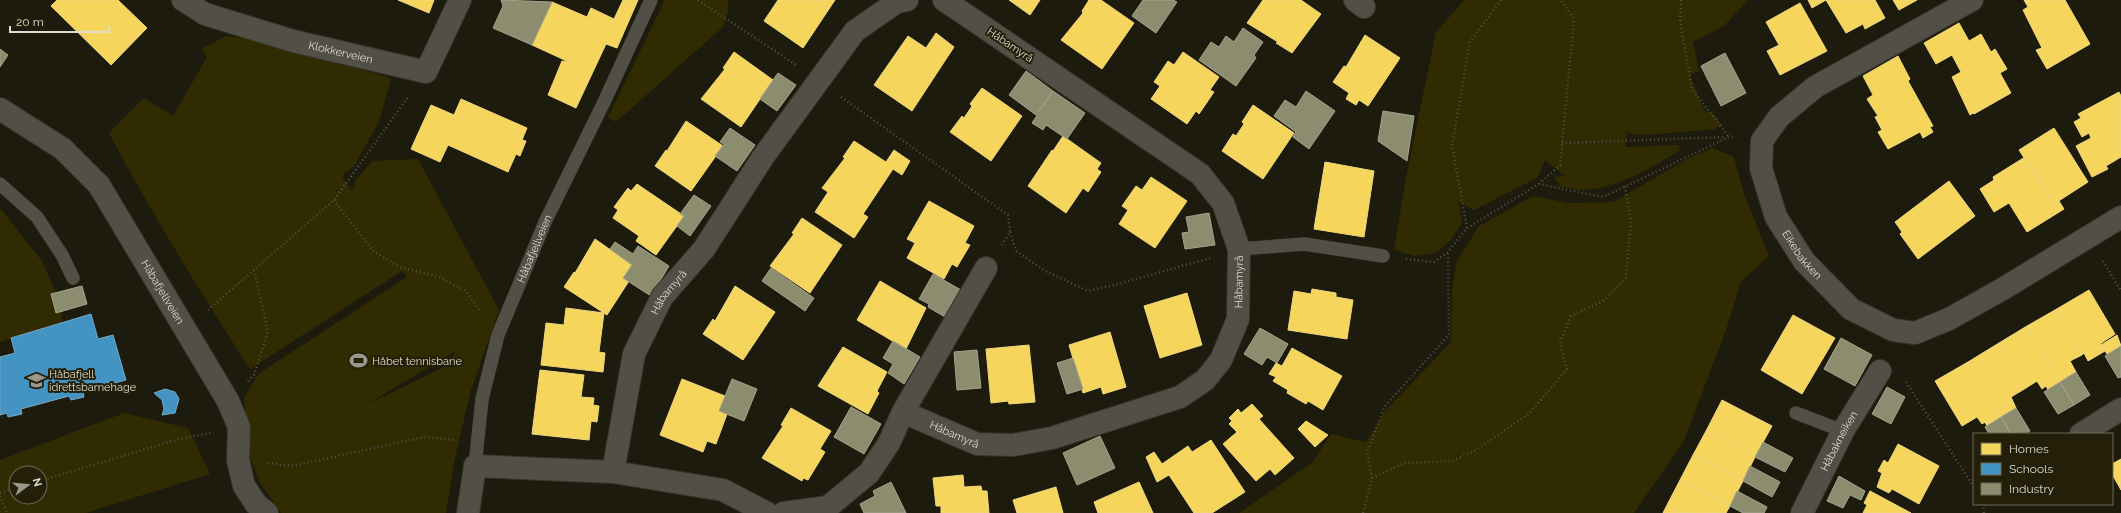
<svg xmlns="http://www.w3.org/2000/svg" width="2121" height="513" viewBox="0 0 2121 513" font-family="Raleway,sans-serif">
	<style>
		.green { fill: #312b02; fill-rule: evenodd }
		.homes { fill: #f6d55c; stroke: #efd77e }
		.schools { fill: #4393c3; stroke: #72a9c6 }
		.industry { fill: #8c8c6e; stroke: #a5a48b }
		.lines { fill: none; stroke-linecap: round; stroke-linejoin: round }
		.service-casing { stroke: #36352c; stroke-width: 14 }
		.minor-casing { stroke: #36352c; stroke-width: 24 }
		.tertiary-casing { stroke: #36352c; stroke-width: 24 }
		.path { stroke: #535148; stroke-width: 2.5; stroke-dasharray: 1 3; stroke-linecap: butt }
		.service { stroke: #525046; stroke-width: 13 }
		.minor { stroke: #525046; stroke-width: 22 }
		.tertiary { stroke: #525046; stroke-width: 22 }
		.labels { text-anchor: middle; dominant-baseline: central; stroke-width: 4; stroke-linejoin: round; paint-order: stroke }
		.street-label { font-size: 11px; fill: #dedcce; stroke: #231f08 }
		.poi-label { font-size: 11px; fill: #dedcce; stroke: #231f08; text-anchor: start }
	</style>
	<rect width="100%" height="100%" fill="#1d1b0e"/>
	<path class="green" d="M665,0H728V10L724,26L616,122L608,117Z
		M1464,0H1748L1724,26L1693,42L1699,71L1690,75L1704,111L1713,113L1722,125L1715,129L1647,135L1631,134L1628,131L1625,147L1679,145L1680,150C1653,167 1612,192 1579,190C1573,189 1566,187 1560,186L1554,177L1565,176L1545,160L1537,178L1474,210L1459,202L1462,223L1449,242L1435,253L1415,256L1394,250L1407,173L1436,32Z
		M226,36L259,40L391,78L380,119L355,165L342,176L352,191L356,180L372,161L418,159L499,310L471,390L454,462L446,513H281L260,483L250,457L244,398L258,374L407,277L402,271L250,369C200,292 152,214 109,133L144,98L173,116L207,57L201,49ZM459,349L442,368L368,404Z
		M1712,148L1734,157L1744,194L1769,256L1741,282L1726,330L1683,443L1634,513H1239L1313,462L1331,434L1366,442L1386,410L1451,342L1452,288L1457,261L1479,226L1533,196L1569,203L1613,202L1686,160Z
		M0,208L42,261L56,293L51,295L56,313L61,311L63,323L0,342Z
		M124,413L188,428L210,474L86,513H0V460ZM16,473H40V497H16Z"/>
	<path class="homes" d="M57,0H118L147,28L111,65L51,6Z
		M398,0H434L429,13Z
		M623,0H638L617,48L606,44L576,108L548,95L562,61L569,62L532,45L552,2L587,17L591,8L614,19Z
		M778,0H835L803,48L764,21Z
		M1009,0H1040L1030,15Z
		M1089,0H1101L1134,23L1102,69L1061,40L1083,13L1082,11Z
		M1263,0H1301L1321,14L1292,53L1276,43L1278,42L1247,23Z
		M1808,0H1875L1885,18L1865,29L1863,24L1846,33L1826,0L1812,8Z
		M1893,0H1917L1899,10Z
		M2024,0H2065L2090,44L2047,69L2036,50L2042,48L2023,10L2028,7Z
		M1800,3L1827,51L1780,75L1767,51L1779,45L1766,22Z
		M1959,23L1969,41L1981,34L1991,52L1995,49L2007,69L2000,73L2011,93L1974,114L1973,113L1970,115L1952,77L1961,72L1952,55L1936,64L1924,43Z
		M936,33L954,47L912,111L874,85L908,36L926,48Z
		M1365,35L1400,58L1368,106L1359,100L1356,105L1346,99L1349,93L1333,82L1344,66L1346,67Z
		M734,52L773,80L741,127L701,99L725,69L723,68Z
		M1183,52L1219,77L1210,90L1214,92L1199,114L1196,111L1187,124L1151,99L1160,86L1154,82L1168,61L1174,65Z
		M1898,56L1910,79L1908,81L1933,126L1930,127L1933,132L1923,138L1920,132L1888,149L1878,132L1882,130L1875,117L1878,116L1867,99L1873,95L1863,76Z
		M982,88L1022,116L991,161L950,132L962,116L964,118L972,106L970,104Z
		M2119,92L2121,96V157L2106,166L2108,169L2092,177L2076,146L2091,138L2089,133L2082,137L2074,122L2081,118L2078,114Z
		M461,99L527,128L522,140L526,141L520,156L516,154L508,172L448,145L440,162L411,149L431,105L454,115Z
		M1253,105L1294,133L1263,179L1222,151L1233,134L1236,136L1244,124L1242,122Z
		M686,121L723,146L691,191L655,166L666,150L667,151Z
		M2054,128L2088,182L2054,204L2019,150Z
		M1063,136L1101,163L1097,169L1101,172L1088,192L1083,188L1066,213L1028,186L1052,150L1053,151Z
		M854,141L886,162L894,150L910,161L902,175L893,169L863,214L868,217L854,238L815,212L828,192L822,188L845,158L843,157Z
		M2025,157L2054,204L2059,201L2064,209L2027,232L2009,203L1994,212L1980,189L1994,180L1993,177Z
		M1325,162L1374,171L1364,237L1314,229Z
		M1151,177L1187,201L1155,248L1119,224L1128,210L1122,206L1136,186L1142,190Z
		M1949,181L1975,216L1918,259L1900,234L1902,232L1895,222Z
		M637,184L684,216L656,255L636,241L639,236L613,218L618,210L614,207L628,188L631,191Z
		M929,201L974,226L965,243L970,245L957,267L952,264L944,279L907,258L915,243L907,239Z
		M802,218L842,245L810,293L770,266L794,234L792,233Z
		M595,239L632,265L623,278L629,281L607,315L564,287L574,272L575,273Z
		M880,281L926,308L906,349L857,320Z
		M735,286L775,312L743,360L703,334L713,319L715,321Z
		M1312,289L1336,293V297L1353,300L1347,339L1288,330L1294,291L1311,294Z
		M2089,290L2115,334L2100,344L2105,351L2088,361L2084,353L2082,355L2055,310Z
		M1187,293L1202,345L1160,358L1144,306Z
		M566,308L604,313L599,352L605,353L603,372L541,365L546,323L564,325Z
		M2055,310L2082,355L2070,361L2076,372L2060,382L2027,326Z
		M1793,315L1835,338L1802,394L1761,370Z
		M2027,326L2060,382L2048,390L2046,386L2042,389L2037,381L2026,388L1999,343Z
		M1110,332L1126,387L1103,394L1101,387L1083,393L1069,345Z
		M2117,335L2121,346L2107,354L2101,345Z
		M1999,343L2026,388L2011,397L2016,408L2001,417L1968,362Z
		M1029,345L1035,402L1009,404L1008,401L991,403L986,349Z
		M843,347L887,372L877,391L879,393L868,414L818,386Z
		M1292,348L1342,376L1323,410L1308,401L1306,404L1287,393L1288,390L1273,381L1276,377L1269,374L1276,363L1282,366Z
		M1968,362L2001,417L1987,426L1985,422L1982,424L1977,417L1962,426L1935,381Z
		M540,370L584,375L581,397L594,398L593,405L599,406L597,422L591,421L589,440L532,434Z
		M682,379L725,396L719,411L727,414L716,444L707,441L703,452L660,435Z
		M1722,400L1772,426L1755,457L1706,431Z
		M1252,404L1263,416L1259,419L1294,458L1275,475L1270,469L1256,481L1223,444L1237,432L1229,424L1232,421L1229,418L1238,409L1241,413Z
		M791,408L831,431L820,449L825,452L808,480L803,478L802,481L762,458L783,426L781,425Z
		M1306,421L1328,435L1315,447L1298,429Z
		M1706,431L1755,457L1743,481L1693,455Z
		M1211,440L1245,492L1212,513H1194L1169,475L1157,482L1146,457L1154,452L1162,464L1188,446L1192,452Z
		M1898,444L1939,466L1919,504L1892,489L1889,493L1877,487L1882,473L1878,471L1884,460L1888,463Z
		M1693,455L1743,481L1730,506L1680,480Z
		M2121,459V490L2112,474V464Z
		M963,475L964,487L981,486L982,491H987L989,513H941V506H936L933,478Z
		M1680,480L1730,506L1726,513H1683L1667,505Z
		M1139,482L1153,513H1098L1094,502Z
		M1056,487L1063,513H1017L1013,500Z
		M1870,491L1911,513H1863L1867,505L1864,503Z
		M1667,505L1683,513H1663Z"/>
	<path class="schools" d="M91,314L98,339L113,335L126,380L83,392L84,397L71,400L69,396L21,409L22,414L8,417L7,413L0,415V357L15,353L11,338Z
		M165,389L175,392L179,399L175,413L162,415L164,409L162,400L154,393Z"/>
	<path class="industry" d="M501,0L552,2L532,45L493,28L503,6Z
		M1143,0H1173L1177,2L1156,33L1132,16Z
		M1243,28L1263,42L1254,55L1256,58L1236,86L1199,60L1211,42L1219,47L1226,36L1234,42Z
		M0,49L8,55L0,67Z
		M1725,53L1746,93L1721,106L1701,66Z
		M1026,71L1053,91L1036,115L1009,95Z
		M778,73L796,85L777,111L760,99Z
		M1053,91L1085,113L1067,139L1046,125L1043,130L1032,123Z
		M1306,91L1335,111L1309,149L1293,137L1296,132L1274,116L1285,100L1296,107Z
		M1383,111L1414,116L1407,161L1378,141Z
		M730,128L755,145L737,171L715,156L724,144L720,142Z
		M694,195L711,206L690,236L677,226L684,216L680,214Z
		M1209,213L1215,245L1185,249L1182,233L1189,232L1186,217Z
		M615,242L633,254L638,246L669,266L651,296L623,278L632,265L610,249Z
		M771,268L814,298L805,311L762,281Z
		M933,274L961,290L945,317L928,307L929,304L919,299Z
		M82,286L87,304L56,313L51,294Z
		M1260,328L1288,344L1277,363L1267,357L1262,365L1244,354Z
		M1841,338L1872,355L1855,386L1824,369Z
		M893,341L920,357L904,384L888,373L893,364L883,358Z
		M2121,346V377L2118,378L2105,356Z
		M977,350L981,388L957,390L954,352Z
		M1073,358L1083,389L1067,394L1057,363Z
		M2076,372L2090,395L2074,405L2060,382Z
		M732,379L757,389L744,421L719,411Z
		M2060,382L2074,405L2058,414L2044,392Z
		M1887,387L1905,397L1891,424L1872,414Z
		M851,407L881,424L864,454L834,437Z
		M2016,408L2030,431L2025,434H2011L2001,417Z
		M2001,417L2011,434H1989L1985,427Z
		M1100,436L1115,468L1077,485L1063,453Z
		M1763,442L1793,458L1785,472L1755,457Z
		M1750,466L1780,482L1772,497L1743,481Z
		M1839,476L1865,491L1861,500L1850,495L1843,508L1827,501Z
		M891,482L906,513H864L860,504L875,496L873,491Z
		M1737,491L1767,507L1764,513H1743L1730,506Z"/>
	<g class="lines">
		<defs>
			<g id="service">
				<path d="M0,184L37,217L62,255L73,278"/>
				<path d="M1239,249L1304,244L1383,256"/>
				<path d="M1796,413L1843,431"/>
				<path id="s1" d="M475,466L482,399L498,335L546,220L604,102L651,0"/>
			</g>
			<g id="minor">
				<path id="s2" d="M183,0L205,14L293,41L426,72L460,0"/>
				<path d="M1355,0L1364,7"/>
				<path id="s3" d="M1972,0L1815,87L1779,117L1762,141L1761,168L1776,217L1804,261L1851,309L1893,330L1915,333L1949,319L2001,290L2121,217"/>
				<path id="s4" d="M0,109L63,149L99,185L228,401L239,427L238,460L244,486L256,504L267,513"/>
				<path id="s5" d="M903,412L977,444L1013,445L1052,438L1180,397L1205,380L1221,360L1238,319L1239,249L1223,203L1200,174L944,0"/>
				<path d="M2081,434L2121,409"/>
				<path d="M475,466L613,472L723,490L767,513"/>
				<path id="s6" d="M613,472L634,354L662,297L704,249L763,157L855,31L897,2L907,0"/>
				<path d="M784,513L828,507L869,473L889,443L903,412L986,268"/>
				<path id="s7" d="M1802,513L1843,431L1880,371"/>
			</g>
			<path id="tertiary" d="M468,513L475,466"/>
		</defs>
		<use href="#service" class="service-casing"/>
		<use href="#minor" class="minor-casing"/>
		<use href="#tertiary" class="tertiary-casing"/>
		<path class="path" d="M698,0L796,65
			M1681,0L1680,22L1692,89L1729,137
			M841,97L1008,215L1010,232L1002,245
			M1562,143L1726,137
			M1539,184L1560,165L1574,19L1561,0
			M334,200L373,251L400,267L439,277L466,291L481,312
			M1467,228L1452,145L1470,42L1501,0
			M1010,232L1016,251L1045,271L1088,291L1122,283L1210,258
			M1406,259L1434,262L1448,252L1467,228L1539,184L1603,197L1729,137H1735
			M2103,261L2121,291
			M208,310L334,200L408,97
			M248,381L254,375L268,332L254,270
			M1906,382L1974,487
			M268,463L292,466L424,437L454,440
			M1372,478L1405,463L1453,461L1476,450L1529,414L1567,369L1560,343L1571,316L1603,301L1626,278L1631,222L1625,186
			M40,481L179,439L211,433
			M0,493L16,488
			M0,496L7,513
			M1983,504L1984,513
			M1363,513L1372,478L1367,453L1385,406L1449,335L1448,253"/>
		<use href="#service" class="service"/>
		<use href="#minor" class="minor"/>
		<use href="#tertiary" class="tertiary"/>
	</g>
	<defs>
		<symbol id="stadium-bare" viewBox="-9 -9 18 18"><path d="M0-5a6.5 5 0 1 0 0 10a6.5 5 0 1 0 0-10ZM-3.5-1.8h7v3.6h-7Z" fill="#9a988b" stroke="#231f08" stroke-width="2.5" paint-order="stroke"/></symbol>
		<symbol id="school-bare" viewBox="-9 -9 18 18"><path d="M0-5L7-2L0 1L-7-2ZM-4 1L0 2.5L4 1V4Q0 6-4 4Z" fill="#9a988b" stroke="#231f08" stroke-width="2.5" paint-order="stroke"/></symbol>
	</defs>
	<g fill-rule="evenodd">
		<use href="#stadium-bare" x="346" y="348" width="25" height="25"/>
		<use href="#school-bare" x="24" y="368" width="25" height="25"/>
	</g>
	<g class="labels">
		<g class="street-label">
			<text transform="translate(1010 45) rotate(34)">Håbamyrå</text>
			<text stroke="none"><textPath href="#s2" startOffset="167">Klokkerveien</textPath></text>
			<text stroke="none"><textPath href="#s1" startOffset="227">Håbafjellveien</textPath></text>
			<text stroke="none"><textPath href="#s3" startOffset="380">Eikebakken</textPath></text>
			<text stroke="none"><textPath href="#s5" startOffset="428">Håbamyrå</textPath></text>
			<text stroke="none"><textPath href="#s4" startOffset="250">Håbafjellveien</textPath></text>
			<text stroke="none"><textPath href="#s6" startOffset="191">Håbamyrå</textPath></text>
			<text stroke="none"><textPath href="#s5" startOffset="56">Håbamyrå</textPath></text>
			<text stroke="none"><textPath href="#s7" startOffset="81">Håbakneiken</textPath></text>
		</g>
		<g class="poi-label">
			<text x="372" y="361">Håbet tennisbane</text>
			<text x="49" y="374">Håbafjell<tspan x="49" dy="13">idrettsbarnehage</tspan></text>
		</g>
	</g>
	<rect x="1973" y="433" width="140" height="72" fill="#231f08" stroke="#6e6b57"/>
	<rect x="1981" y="443" width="20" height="12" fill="#f6d55c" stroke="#6e6b57"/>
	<text x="2009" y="453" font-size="12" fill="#dedcce">Homes</text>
	<rect x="1981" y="463" width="20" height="12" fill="#4393c3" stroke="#6e6b57"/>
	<text x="2009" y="473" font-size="12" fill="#dedcce">Schools</text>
	<rect x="1981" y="483" width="20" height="12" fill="#8c8c6e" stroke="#6e6b57"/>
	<text x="2009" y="493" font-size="12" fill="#dedcce">Industry</text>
	<g transform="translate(28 485) rotate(74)"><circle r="19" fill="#231f08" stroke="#6e6b57"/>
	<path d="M0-3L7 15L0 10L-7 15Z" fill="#9a988b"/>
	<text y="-6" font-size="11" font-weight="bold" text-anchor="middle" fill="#dedcce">N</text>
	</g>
	<path d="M10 26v6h99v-6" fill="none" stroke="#dedcce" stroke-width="2"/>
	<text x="16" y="26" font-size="12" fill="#dedcce" stroke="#231f08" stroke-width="3" paint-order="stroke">20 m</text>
</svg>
